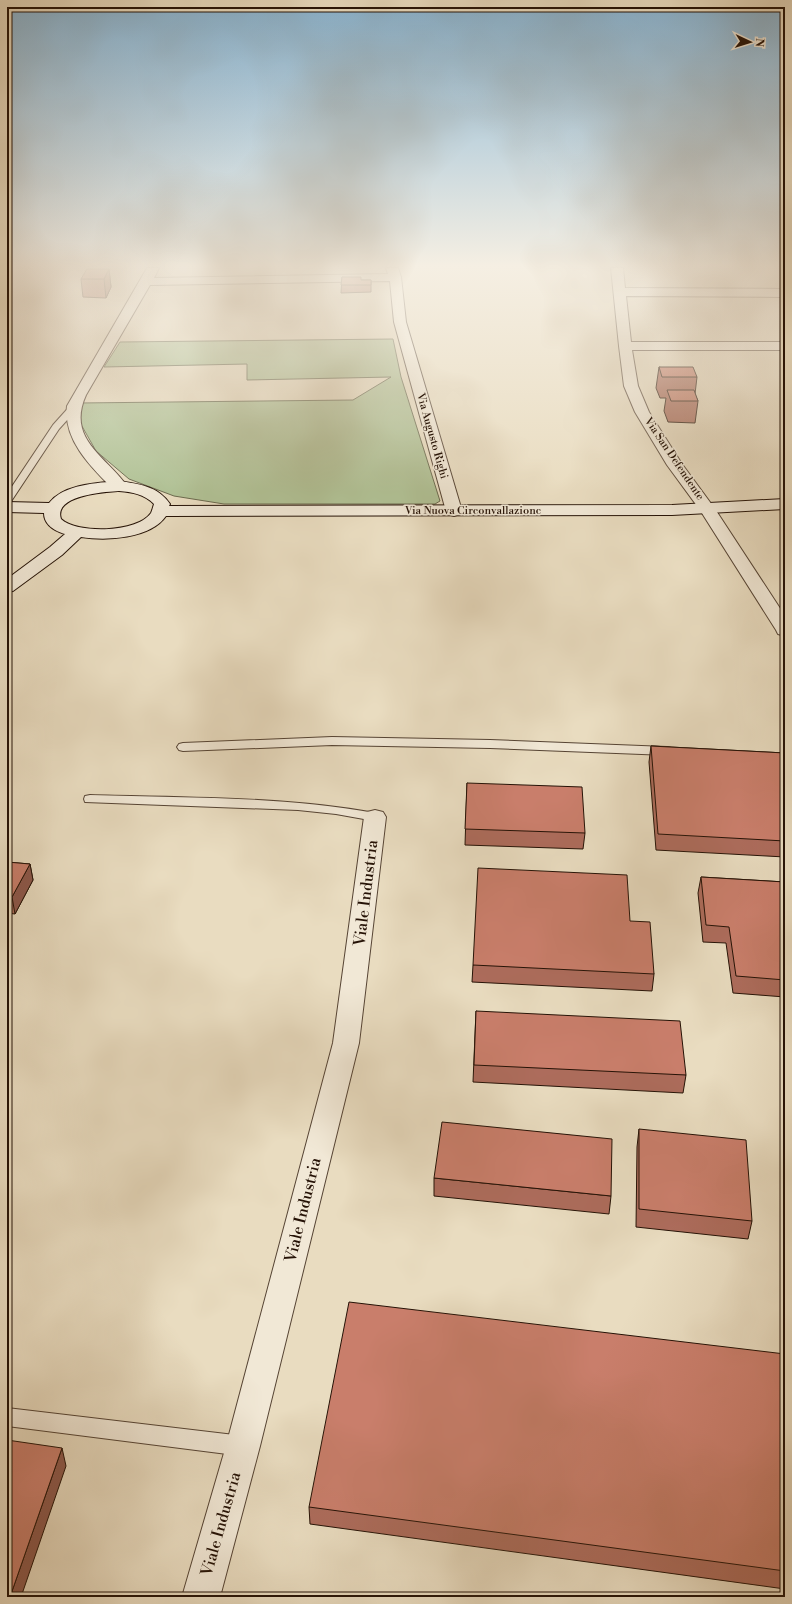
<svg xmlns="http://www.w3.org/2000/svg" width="792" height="1604" viewBox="0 0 792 1604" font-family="'Libre Bodoni',serif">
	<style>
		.green { fill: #b1c296; stroke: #6b6a4e }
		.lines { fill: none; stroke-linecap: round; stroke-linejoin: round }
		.lane-casing { stroke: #564434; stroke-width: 2 }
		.street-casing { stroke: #564434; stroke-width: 2 }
		.secondary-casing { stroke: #251206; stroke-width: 2 }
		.lane { fill: #f1e8d6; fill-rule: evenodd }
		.street { fill: #f1e8d6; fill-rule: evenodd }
		.secondary { fill: #f1e8d6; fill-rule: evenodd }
		.wall { fill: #ad6c5c; stroke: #251206 }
		.shaded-wall { fill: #8d584b; stroke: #251206 }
		.building { fill: #c97e6b; stroke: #251206 }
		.labels { text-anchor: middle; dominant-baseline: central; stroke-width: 3; stroke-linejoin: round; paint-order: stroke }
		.far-street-label { font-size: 11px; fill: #251206; stroke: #f1e8d6 }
		.near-street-label { font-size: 16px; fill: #251206; stroke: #f1e8d6 }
	</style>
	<rect width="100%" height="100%" fill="#e9dcc0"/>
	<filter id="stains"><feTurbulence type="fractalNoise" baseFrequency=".005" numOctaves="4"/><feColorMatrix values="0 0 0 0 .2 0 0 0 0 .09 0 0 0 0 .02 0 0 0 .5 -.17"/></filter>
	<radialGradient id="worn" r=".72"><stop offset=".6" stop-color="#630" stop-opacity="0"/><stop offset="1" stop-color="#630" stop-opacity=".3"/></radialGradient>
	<path class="green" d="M393,339L401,377L440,501L435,504H224L174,496L129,479L96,451L78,419L79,403L353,400L391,377L247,380V364L104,367L120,342Z"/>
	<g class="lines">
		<defs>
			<path id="lane" d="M74,404L77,405L78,407L77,409L59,429L12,500H7V494L53,425L71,405Z
				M332,737L490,740L667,747L671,748L673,751L671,754L667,755L490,748L332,745L183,751L179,750L177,747L179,744L183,743Z
				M90,795C185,798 281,796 375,813L380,814L382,817L380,820L375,821L336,814L298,810L85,802L84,799L85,796Z
				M7,1408L243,1436L250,1439L253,1446L250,1453L243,1456L7,1426Z"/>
			<path id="street" d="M147,268H159L154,278L388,274L386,268H398L401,277L406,322L462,511L460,514L454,516L448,514L446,511L394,322L390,281L150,285L86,395C66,439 106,456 127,486L125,489L119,491L113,489C91,467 63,440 67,406Z
				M611,268H623L625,288L785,289V297L626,296L631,342H785V350H632L638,386L649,412L682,464L715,509L785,616V636L778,634L776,630L700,510L667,465L635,412L624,386L619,346Z
				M375,810L383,812L386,817L359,1043L260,1446L220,1597H182L226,1446L333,1043L364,817L367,812Z"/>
			<path id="secondary" d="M119,481C139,484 158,486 170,504L169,506L672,505L785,499V509L672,515L166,516C150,539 106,541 81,537L62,555L13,591L7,592V579L50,547L65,534C55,531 44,525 44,513L7,512V502L49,503C64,484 97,483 119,481ZM119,491C132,492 144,494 154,504C153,507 152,511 151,513C137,533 77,534 61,519C53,495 105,492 119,491Z"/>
		</defs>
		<use href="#lane" class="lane-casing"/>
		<use href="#street" class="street-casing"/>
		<use href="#secondary" class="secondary-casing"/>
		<use href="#lane" class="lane"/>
		<use href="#street" class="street"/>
		<use href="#secondary" class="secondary"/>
	</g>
	<path class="wall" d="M109,269L111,287L106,298L83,297L81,279Z
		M342,277L361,280H371V292L341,293Z
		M659,367L697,377L695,394L698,401L695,423L668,422L664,411L666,398H660L656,388Z
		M651,746L785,753V857L656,850L649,762Z
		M467,783L585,833L583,849L465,845Z
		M7,862L30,864L33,880L15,914L7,913Z
		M701,877L785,882V997L733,993L726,943L703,942L698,893Z
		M630,921L654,974L652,991L472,982L473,965Z
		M476,1011L686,1075L683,1093L473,1082Z
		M639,1129L752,1221L748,1239L636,1227L637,1147Z
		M434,1178L611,1196L609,1214L434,1196Z
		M785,1354V1589L310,1524L309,1507Z"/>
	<path class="shaded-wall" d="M109,269L111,287L106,298L104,279Z
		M30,864L33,880L15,914L12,897Z
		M62,1448L66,1466L21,1597H10Z"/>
	<path class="building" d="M87,269H109L104,279H81Z
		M342,277H361V280H371V285H341Z
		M659,367H693L697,377H662Z
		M667,390H694L698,401H671Z
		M651,746L785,753V841L658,834Z
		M467,783L582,787L585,833L465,829Z
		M7,862L30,864L12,897H7Z
		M478,868L627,875L630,921L650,922L654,974L473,965Z
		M701,877L785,882V980L736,976L729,927L706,925Z
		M476,1011L680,1021L686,1075L474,1065Z
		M442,1122L612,1139L611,1196L434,1178Z
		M639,1129L746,1140L752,1221L639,1209Z
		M349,1302L785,1354V1571L309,1507Z
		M7,1440L62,1448L10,1597H7Z"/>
	<linearGradient id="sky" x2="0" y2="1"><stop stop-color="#88b6d6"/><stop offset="0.54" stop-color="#f5efe3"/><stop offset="1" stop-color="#f5efe3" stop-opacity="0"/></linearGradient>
	<rect width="792" height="492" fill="url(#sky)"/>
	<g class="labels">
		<g class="far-street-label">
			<text transform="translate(432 436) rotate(74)">Via Augusto Righi</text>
			<text transform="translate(674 459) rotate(56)">Via San Defendente</text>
			<text x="473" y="511">Via Nuova Circonvallazione</text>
		</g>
		<g class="near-street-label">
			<text transform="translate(366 893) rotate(-83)">Viale Industria</text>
			<text transform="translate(303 1210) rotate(-76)">Viale Industria</text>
			<text transform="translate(221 1524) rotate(-74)">Viale Industria</text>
		</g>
	</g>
	<rect width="792" height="1604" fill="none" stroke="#e9dcc0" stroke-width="24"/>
	<rect x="8" y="8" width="776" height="1588" fill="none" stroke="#251206" stroke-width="2"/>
	<rect x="12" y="12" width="768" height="1580" fill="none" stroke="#251206"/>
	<g transform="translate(750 42) rotate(94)" stroke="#f1e8d6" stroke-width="3" paint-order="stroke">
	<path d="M0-3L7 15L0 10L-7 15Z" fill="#251206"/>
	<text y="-6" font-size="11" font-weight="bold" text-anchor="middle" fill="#251206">N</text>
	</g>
	<rect width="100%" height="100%" filter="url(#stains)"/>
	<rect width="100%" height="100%" fill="url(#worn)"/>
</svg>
